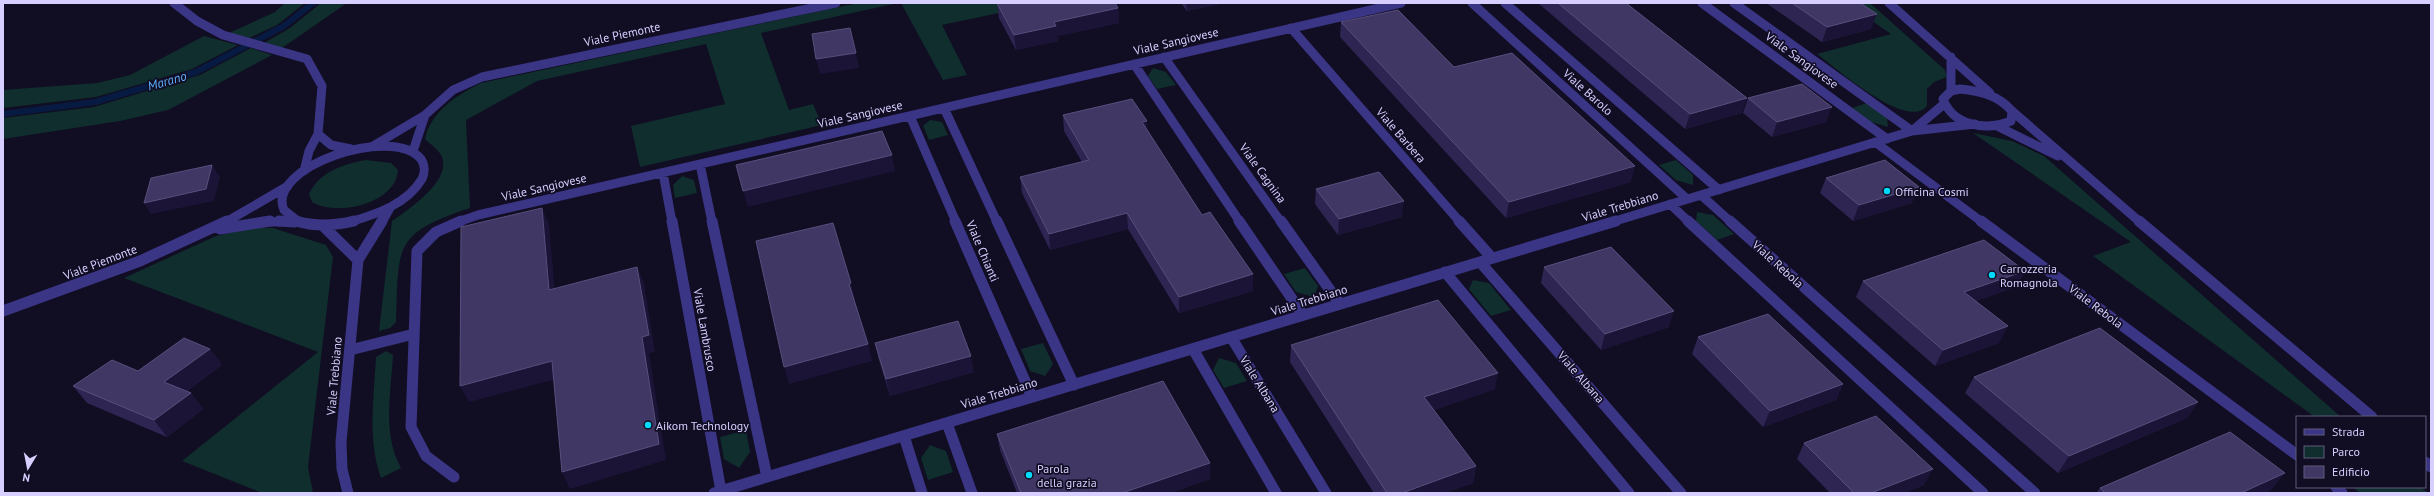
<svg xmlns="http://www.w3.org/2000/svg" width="2434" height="496" viewBox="0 0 2434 496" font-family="'PT Sans',sans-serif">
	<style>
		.green { fill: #0f2e2d }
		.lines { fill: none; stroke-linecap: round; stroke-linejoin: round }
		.stream { stroke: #071b42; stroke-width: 6 }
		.street-far1 { stroke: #3b3585; stroke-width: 9 }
		.street { stroke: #3b3585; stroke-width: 11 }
		.wall { fill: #2f2552 }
		.shaded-wall { fill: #1b1437 }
		.building { fill: #413765; stroke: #584f7d }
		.poi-dot { fill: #00dafa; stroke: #110d23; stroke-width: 1.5 }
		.labels { text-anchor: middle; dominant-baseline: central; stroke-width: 3.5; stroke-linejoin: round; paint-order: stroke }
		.street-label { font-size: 12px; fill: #d6cfff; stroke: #110d23 }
		.poi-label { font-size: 12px; fill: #d6cfff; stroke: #110d23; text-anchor: start }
		.water-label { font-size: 13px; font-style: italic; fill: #5dafff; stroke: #110d23 }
	</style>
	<rect width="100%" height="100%" fill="#110d23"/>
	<path class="green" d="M285,3H305L277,25L247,39L229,33L275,12Z
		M321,3H347L282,48L264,43L290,28Z
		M858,3H898L761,33L789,110L813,104L822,125L640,167L631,126L725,104L706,44L537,81L466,120L470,208C392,234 399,246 396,322L390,328L379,331L392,221C409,209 451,181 442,157C440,151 430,144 425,139C431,111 457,95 481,83Z
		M901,3H1047L942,25L967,75L943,80Z
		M1846,3H1870L1945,70L1947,77L1934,82L1927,89V106C1907,131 1836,68 1817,54L1891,34Z
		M204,36L238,45L192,69L96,97L3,108V90L97,83L130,75Z
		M251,48L272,55L168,110L120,121L3,139V118L94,107L200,75Z
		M1153,68L1166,72L1176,85L1157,89L1148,76Z
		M1867,103L1887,118L1888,127L1871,122L1852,108Z
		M930,120L942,122L948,135L929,140L923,126Z
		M1973,133L2012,141L2044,156L2341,417H2315L2093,256L2131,242Z
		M366,160L391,163L398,170C396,204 337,217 312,202L309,194C319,172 343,164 366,160Z
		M1676,160L1693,175V185L1676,180L1659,165Z
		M682,176L694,180L697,193L675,198L673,185Z
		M1697,212L1713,215L1734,234L1717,240L1696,221Z
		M255,227L273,228L326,245L333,257L308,467L313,493H262L182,461L318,352L124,278L216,236Z
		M1305,268L1318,286L1314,297L1296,292L1284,274Z
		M1473,280L1489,283L1511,310L1491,316L1469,289Z
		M1043,343L1053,364L1045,376L1030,371L1021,349Z
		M386,351L393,355C391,393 382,434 401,468L381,478C367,438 374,398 376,357Z
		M1219,358L1236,363L1247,381L1224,388L1213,370Z
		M746,430L750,452L739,468L724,459L720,437Z
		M930,445L946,451L953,472L928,480L921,458Z
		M2353,487H2421L2428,493H2360Z"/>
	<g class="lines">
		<path class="stream" d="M3,114L95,102L196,72L284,26L313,3"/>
		<path class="street-far1" d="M174,3L197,21L223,35L307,59L322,86L318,134L309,151L304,171
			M1472,3L1687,199
			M1505,3L1719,190
			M1702,3L1887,139
			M1734,3L1912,131
			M1889,3L1990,93
			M1291,28L1460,222
			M1164,57L1281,222
			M1951,57V91
			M1134,64L1240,222
			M1960,89C1980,91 1998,95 2012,111L2011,121C1986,131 1953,126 1943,99L1951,91Z
			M944,108L997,222
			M2012,111L2140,222
			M910,116L956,222
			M1997,126L2058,156
			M1912,131L1944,104
			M318,134L331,145L351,149
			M1875,142L1982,222
			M373,146L425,115L453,90L482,77L836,3
			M413,151L425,115
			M700,164L712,222
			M663,173L672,222
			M1701,195L1731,222
			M1670,204L1689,222
			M226,222L288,186
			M264,222H290
			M299,222L284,210C265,167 393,124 421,159C425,165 425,173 422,179C407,204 377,214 350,222
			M382,222L390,208
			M458,222L478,215L1401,3
			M1612,222L1912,131L1975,124"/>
		<path class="street" d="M279,221L295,222
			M296,221C316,227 334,226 354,221
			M672,221L721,491
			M712,221L767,477
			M955,221L1032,397
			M997,221L1074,385
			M1239,221L1303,315
			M1281,221L1340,304
			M1459,221L1492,258
			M1688,221L1983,493
			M1730,221L2035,493
			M1981,221L2297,455
			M2139,221L2372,417
			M322,225L358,260
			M220,229L270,221
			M1480,262L1681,493
			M1445,272L1629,493
			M3,311L140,261L227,221
			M1231,337L1326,493
			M1193,349L1276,493
			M350,350L414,334
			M947,423L972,493
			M904,436L922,493
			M2425,462L2431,467
			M454,477L426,456L411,427L417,251L436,232L461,221
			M2336,487L2342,493
			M348,493L342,469L341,442L358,260L382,221
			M714,493L1616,221"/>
	</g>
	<path class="wall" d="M997,3L1118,8L1119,23L1057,36L1058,41L1016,50L999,18Z
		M1181,3H1224L1187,11Z
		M1538,3H1626L1742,113L1685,129Z
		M1766,3H1860L1871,29L1822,42Z
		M1341,22L1454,67L1631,182L1506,218L1340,37Z
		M1748,98L1826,122L1772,137L1743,113Z
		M1063,115L1147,131L1202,215L1253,274V291L1179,313L1128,229L1050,250L1022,193L1020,177L1082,162L1064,131Z
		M1826,178L1912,203L1853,221L1820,193Z
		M1316,189L1402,217L1338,235L1315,204Z
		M1544,267L1669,327L1601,350L1541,283Z
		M2025,271L2016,287L1976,301L1999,343L1935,366L1856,297L1863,281Z
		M1698,337L1843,384L1836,400L1763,427L1692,354Z
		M875,343L974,372L890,396L879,360Z
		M1291,345L1495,389L1434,410L1476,466L1473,483L1444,493H1374L1290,362Z
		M210,349L222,365L187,391L191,393L203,409L167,437L87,403L73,386L138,371Z
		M1974,377L2198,402L2187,418L2058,473L1965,393Z
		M997,434L1210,479L1170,493H1017L1000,450Z
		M1804,443L1924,485L1904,493H1830L1797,459Z
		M2100,488L2271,490L2264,493H2096Z"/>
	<path class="shaded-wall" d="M1186,3H1224L1187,11Z
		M1118,8L1119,23L1057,36L1058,41L1016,50L1014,35L1054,22Z
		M1877,14L1871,29L1822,42L1827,27Z
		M856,53L859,68L820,74L816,59Z
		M1747,98L1742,113L1685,129L1690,114Z
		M1832,107L1826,122L1772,137L1777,122Z
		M1147,121L1148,136L1142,122Z
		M892,155L895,171L748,207L743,191Z
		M212,165L220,177L214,201L151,214L144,203Z
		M1635,166L1631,182L1506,218L1509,202Z
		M1919,187L1912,203L1853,221L1859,205Z
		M1404,201L1402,217L1338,235L1339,219Z
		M542,208L549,224L556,306L549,290Z
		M1127,213L1128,229L1050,250L1049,234Z
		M637,267L644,283L655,352L649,353L666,460L570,489L562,472L642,337Z
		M2025,271L2016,287L1956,308L1964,292Z
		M1253,274V291L1179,313V297Z
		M851,283L855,299L853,300L849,284Z
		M1674,311L1669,327L1601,350L1605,334Z
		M2008,326L1999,343L1935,366L1943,350Z
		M868,344L872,361L789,384L784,367Z
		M210,349L222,365L177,398L164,382Z
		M971,356L974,372L890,396L886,379Z
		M552,361L560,378L469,402L460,386Z
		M1498,373L1495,389L1422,414L1424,397Z
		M1843,384L1836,400L1763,427L1770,411Z
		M191,393L203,409L167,437L154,420Z
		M2198,402L2187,418L2058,473L2069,456Z
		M1210,463V479L1170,493H1122Z
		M1476,466L1473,483L1444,493H1402Z
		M1933,469L1924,485L1904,493H1871Z
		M2285,473L2271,490L2264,493H2241Z"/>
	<path class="building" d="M997,3H1115L1118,8L1054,22L1056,26L1014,35Z
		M1558,3H1626L1747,98L1690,114Z
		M1792,3H1860L1877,14L1827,27Z
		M1398,10L1454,67L1512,53L1635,166L1509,202L1341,22Z
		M850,28L856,53L816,59L812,34Z
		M1802,84L1832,107L1777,122L1748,98Z
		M1132,99L1147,121L1142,122L1202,215L1210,212L1253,274L1179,297L1127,213L1049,234L1020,177L1089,160L1063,115Z
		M882,131L892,155L743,191L736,165Z
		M1885,160L1919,187L1859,205L1826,178Z
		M212,165L206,189L144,203L151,178Z
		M1379,172L1404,201L1339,219L1316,189Z
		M542,208L549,290L637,267L649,335L642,337L659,444L562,472L552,361L460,386L461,227Z
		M833,223L851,283L849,284L868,344L784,367L756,241Z
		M1984,240L2025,271L1964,292L2008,326L1943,350L1863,281Z
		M1611,247L1674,311L1605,334L1544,267Z
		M1438,300L1498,373L1424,397L1476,466L1402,493H1387L1291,345Z
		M1768,314L1843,384L1770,411L1698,337Z
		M958,321L971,356L886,379L875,343Z
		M2100,328L2198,402L2069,456L1974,377Z
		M184,338L210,349L164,382L191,393L154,420L73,386L112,360L138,371Z
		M1163,381L1210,463L1122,493H1021L997,434Z
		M1876,416L1933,469L1871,493H1854L1804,443Z
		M2230,432L2285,473L2241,493H2105L2100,488Z"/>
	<g class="poi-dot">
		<circle cx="1887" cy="191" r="4"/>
		<circle cx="1992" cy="275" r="4"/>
		<circle cx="648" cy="425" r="4"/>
		<circle cx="1029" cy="475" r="4"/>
	</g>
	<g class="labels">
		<g class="street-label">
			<text transform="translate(622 34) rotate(-12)">Viale Piemonte</text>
			<text transform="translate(1176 41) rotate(-13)">Viale Sangiovese</text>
			<text transform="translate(1802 60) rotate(36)">Viale Sangiovese</text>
			<text transform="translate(1588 92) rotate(42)">Viale Barolo</text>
			<text transform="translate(860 114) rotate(-13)">Viale Sangiovese</text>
			<text transform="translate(1401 135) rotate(49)">Viale Barbera</text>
			<text transform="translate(1263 173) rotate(54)">Viale Cagnina</text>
			<text transform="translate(544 187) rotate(-13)">Viale Sangiovese</text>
			<text transform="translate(1620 206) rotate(-17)">Viale Trebbiano</text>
			<text transform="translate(983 251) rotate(67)">Viale Chianti</text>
			<text transform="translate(100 262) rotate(-21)">Viale Piemonte</text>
			<text transform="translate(1778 264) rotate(42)">Viale Rebola</text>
			<text transform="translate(1309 300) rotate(-17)">Viale Trebbiano</text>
			<text transform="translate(2096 306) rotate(37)">Viale Rebola</text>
			<text transform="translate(705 330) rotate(80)">Viale Lambrusco</text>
			<text transform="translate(334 376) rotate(-85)">Viale Trebbiano</text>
			<text transform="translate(1581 377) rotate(49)">Viale Albana</text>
			<text transform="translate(1260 384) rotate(58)">Viale Albana</text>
			<text transform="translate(999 393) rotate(-17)">Viale Trebbiano</text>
		</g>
		<g class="poi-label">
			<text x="1895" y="191">Officina Cosmi</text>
			<text x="2000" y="268">Carrozzeria<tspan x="2000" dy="14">Romagnola</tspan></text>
			<text x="656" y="425">Aikom Technology</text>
			<text x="1037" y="468">Parola<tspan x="1037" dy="14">della grazia</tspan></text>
		</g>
		<g class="water-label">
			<text transform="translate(167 81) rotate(-16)">Marano</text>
		</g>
	</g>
	<rect width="2434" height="496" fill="none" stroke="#d6cfff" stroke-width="8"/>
	<rect x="2296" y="416" width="130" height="72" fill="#110d23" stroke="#605b7b"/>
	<rect x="2304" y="429" width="20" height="6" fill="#3b3585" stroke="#605b7b"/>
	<text x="2332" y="436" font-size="12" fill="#d6cfff">Strada</text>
	<rect x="2304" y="446" width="20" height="12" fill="#0f2e2d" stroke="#605b7b"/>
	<text x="2332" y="456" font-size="12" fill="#d6cfff">Parco</text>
	<rect x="2304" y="466" width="20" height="12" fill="#413765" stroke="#605b7b"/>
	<text x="2332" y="476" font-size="12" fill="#d6cfff">Edificio</text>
	<g transform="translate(28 468) rotate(190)" stroke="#110d23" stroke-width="3" paint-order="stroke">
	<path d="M0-3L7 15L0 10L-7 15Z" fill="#d6cfff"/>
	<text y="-6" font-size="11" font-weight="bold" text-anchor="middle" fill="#d6cfff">N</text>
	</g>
</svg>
